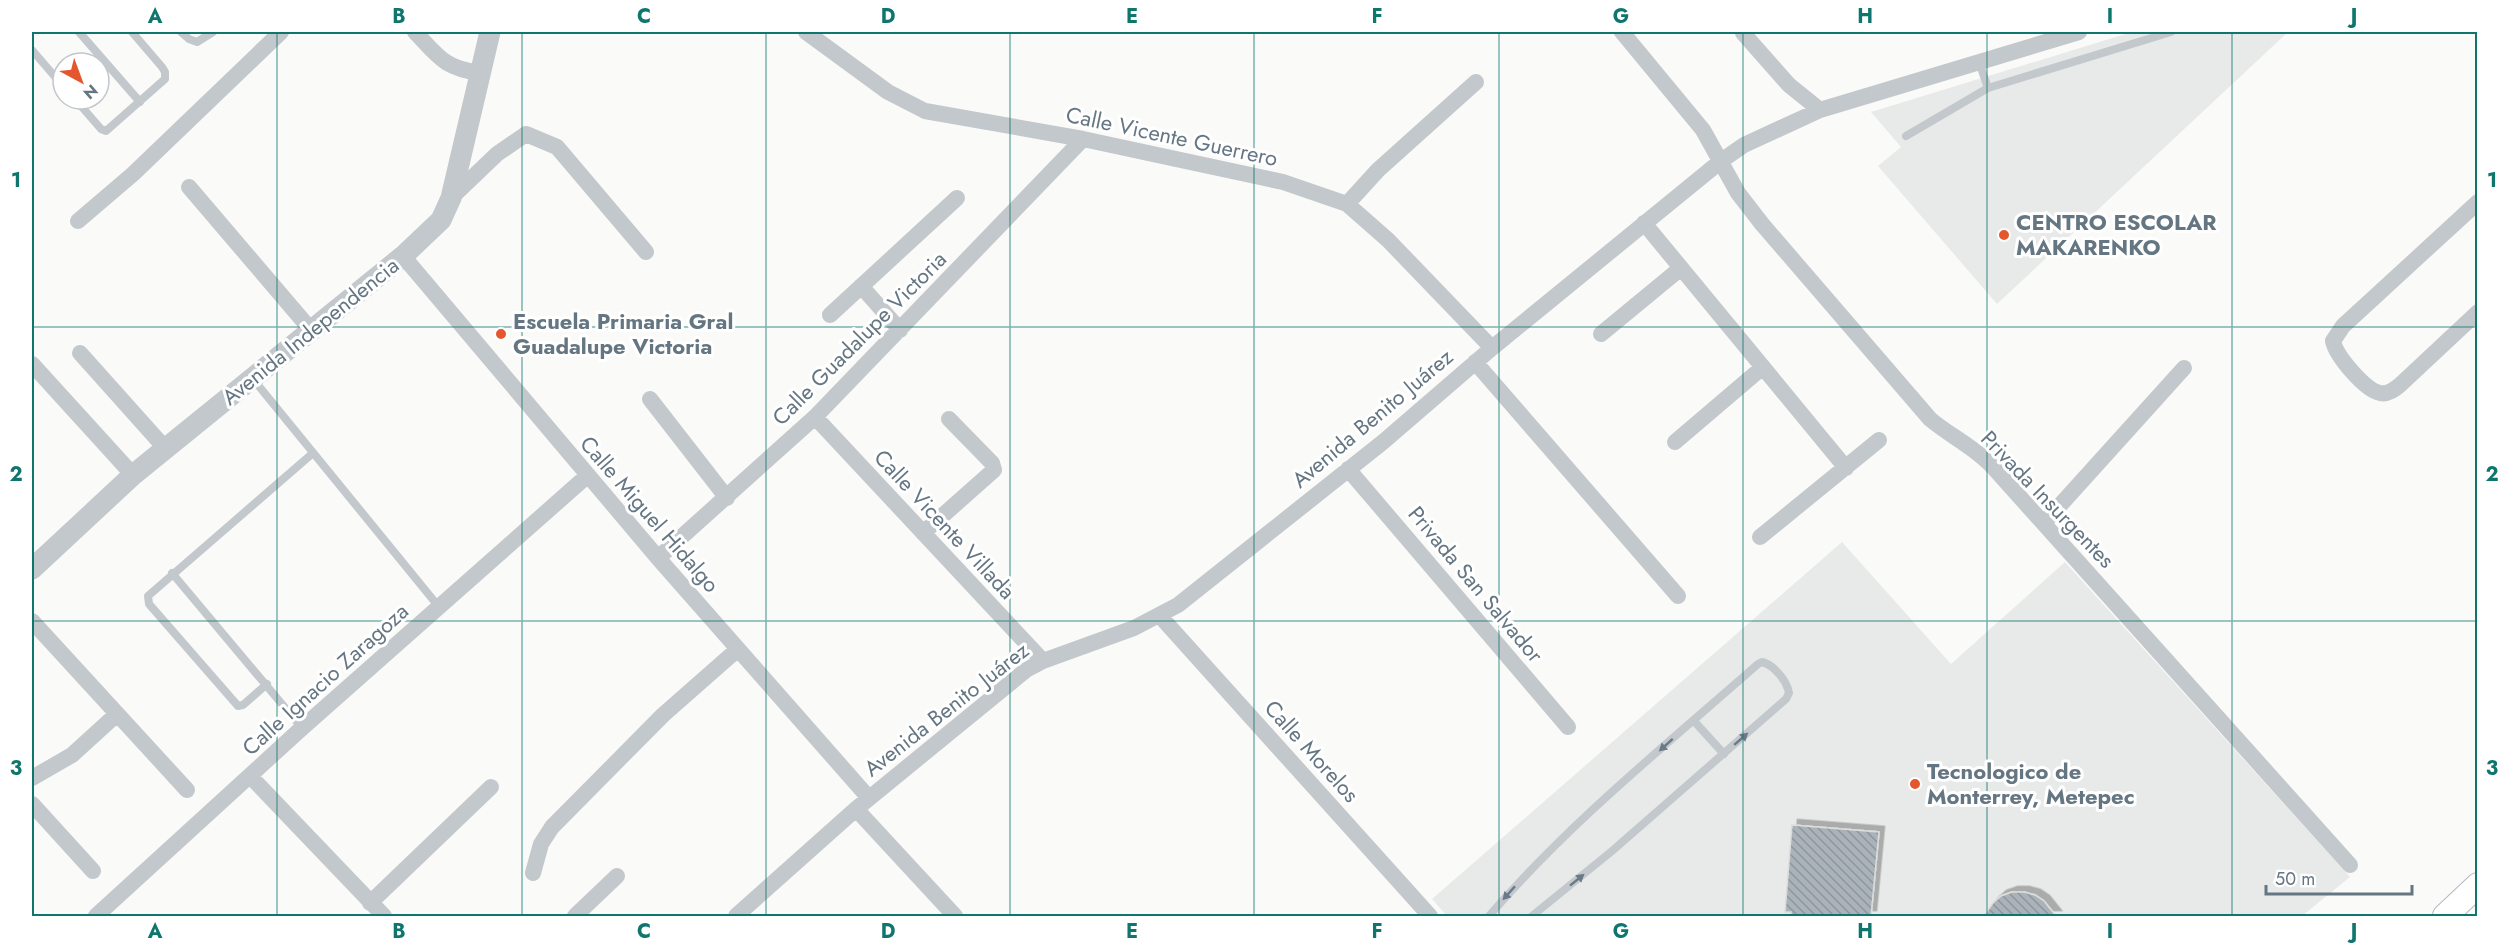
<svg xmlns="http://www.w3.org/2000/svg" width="2509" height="948" viewBox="0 0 2509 948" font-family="Jost,sans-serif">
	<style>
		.built { fill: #e8e9e9 }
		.building { fill: url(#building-back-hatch); stroke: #dcdcda; stroke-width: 1.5; filter: url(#shadow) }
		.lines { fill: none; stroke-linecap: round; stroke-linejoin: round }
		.secondary-casing { stroke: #b3babf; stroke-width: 26 }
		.service { stroke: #c3c8cc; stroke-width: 8 }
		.minor { stroke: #c3c8cc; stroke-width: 16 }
		.tertiary { stroke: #c3c8cc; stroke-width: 21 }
		.secondary { stroke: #fff; stroke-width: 24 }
		.oneway { fill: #6a7a87 }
		.grid { fill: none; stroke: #0f766e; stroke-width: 1.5; stroke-opacity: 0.55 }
		.poi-dot { fill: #e4572e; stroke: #fff; stroke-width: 2 }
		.labels { text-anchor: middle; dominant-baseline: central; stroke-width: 6; stroke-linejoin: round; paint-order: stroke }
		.street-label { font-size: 22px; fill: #657683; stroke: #fff }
		.poi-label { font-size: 22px; font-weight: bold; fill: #657683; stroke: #fff; text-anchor: start }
		.neatline { fill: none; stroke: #0f766e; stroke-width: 2 }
		.grid-label { font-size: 20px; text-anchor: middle; font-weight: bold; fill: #0f766e }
	</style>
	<defs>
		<pattern id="building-back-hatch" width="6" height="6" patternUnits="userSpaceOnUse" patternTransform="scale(1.5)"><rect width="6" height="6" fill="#aab3b9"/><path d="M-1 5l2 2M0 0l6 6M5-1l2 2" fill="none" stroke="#8e969c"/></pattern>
		<filter id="shadow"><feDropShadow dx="5.5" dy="-5.5" stdDeviation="0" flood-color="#0004"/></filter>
	</defs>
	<rect width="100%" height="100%" fill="#fafaf8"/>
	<path class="built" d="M2132,32H2288L1997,304L1878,166L1901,147L1871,112Z
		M1842,542L1951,664L2065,562L2350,877L2302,916H1447L1432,899Z"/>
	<path class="building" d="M1792,825L1879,832L1871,916H1791V912H1785Z
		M2012,892H2024L2035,895L2044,901L2056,916H1984L1993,903L2001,896Z"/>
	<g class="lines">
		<defs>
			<path id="secondary" d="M2445,916L2478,885"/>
		</defs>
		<use href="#secondary" class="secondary-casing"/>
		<path class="service" d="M79,32L140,102
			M181,32L189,39L197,42L213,32
			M32,50L63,86
			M1979,62L1988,88
			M75,99L101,129L106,131L165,79V72L162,67L132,32
			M1906,136L1988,88L2171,32
			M253,379L439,607
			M172,573L302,728
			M267,684L243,705L238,706L149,604L148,596L313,453
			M1694,721L1724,754
			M1489,916C1569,823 1666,745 1758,664L1762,662C1774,665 1787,681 1789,693L1786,699L1612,851L1532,916"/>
		<path class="minor" d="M415,32C439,57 444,68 480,73
			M806,32L888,92L925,111L1083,139L1283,182L1347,204L1388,240L1492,348
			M1622,32L1703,130L1738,193L1762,224L1930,419C1950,436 1973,446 1992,466L2350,865
			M1743,33L1789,85L1820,110
			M189,187L311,330
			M451,198L497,154L526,134L557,147L646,252
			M2478,202L2343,326L2333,341C2336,356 2365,390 2380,393C2388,395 2395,389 2401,384L2478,312
			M1347,204L1378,170L1476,82
			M78,221L133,174L281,32
			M1644,223L1846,468
			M403,256L658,558L869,798
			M861,286L900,330
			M830,315L957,198
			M1601,334L1681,268
			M80,353L165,448
			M1475,362L1678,596
			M32,364L133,475
			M650,399L727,498
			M815,417L1043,661
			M1675,442L1763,367
			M1348,469L1568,727
			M2044,523L2184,368
			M923,533L994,470L992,463L949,419
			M1760,537L1879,440
			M658,558L815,417L1083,139
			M1160,616L1430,916
			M32,621L187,790
			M250,776L384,916
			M32,778L72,755L117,714
			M32,804L93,871
			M856,809L955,916
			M533,873L541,844L552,827L663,715L738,649
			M370,903L491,787
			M96,916L302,728L587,476
			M575,916L617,876
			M736,916L856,809L1026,670L1043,661L1134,628L1178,605L1383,442L1492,348L1721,161L1744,145L1820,110L2079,32"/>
		<path class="tertiary" d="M32,569L133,475L403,256L441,220L451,198L490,32"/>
		<use href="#secondary" class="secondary"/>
	</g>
	<defs><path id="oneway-solid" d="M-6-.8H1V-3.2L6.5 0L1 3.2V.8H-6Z" transform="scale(1.5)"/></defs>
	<g class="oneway">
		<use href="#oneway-solid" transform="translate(1741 739) rotate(-41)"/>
		<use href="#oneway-solid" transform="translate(1666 745) rotate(138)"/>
		<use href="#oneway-solid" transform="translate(1577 880) rotate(-39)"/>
		<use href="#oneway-solid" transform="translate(1509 893) rotate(132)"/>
	</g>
	<path class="grid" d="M277,32V916M522,32V916M766,32V916M1010,32V916M1254,32V916M1499,32V916M1743,32V916M1987,32V916M2232,32V916M32,327H2478M32,621H2478"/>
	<g class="poi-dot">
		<circle cx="2004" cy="235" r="6"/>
		<circle cx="501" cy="334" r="6"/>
		<circle cx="1915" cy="784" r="6"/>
	</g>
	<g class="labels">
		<g class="street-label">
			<text transform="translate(1172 136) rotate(12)">Calle Vicente Guerrero</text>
			<text transform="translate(310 331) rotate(-39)">Avenida Independencia</text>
			<text transform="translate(859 338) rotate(-45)">Calle Guadalupe Victoria</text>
			<text transform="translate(1372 418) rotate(-40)">Avenida Benito Juárez</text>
			<text transform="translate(2048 499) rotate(46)">Privada Insurgentes</text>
			<text transform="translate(650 514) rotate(49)">Calle Miguel Hidalgo</text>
			<text transform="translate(945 524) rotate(47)">Calle Vicente Villada</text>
			<text transform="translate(1476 584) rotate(50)">Privada San Salvador</text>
			<text transform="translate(325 679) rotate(-42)">Calle Ignacio Zaragoza</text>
			<text transform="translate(946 709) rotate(-38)">Avenida Benito Juárez</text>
			<text transform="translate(1312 751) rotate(48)">Calle Morelos</text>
		</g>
		<g class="poi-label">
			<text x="2016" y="222">CENTRO ESCOLAR<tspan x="2016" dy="25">MAKARENKO</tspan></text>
			<text x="513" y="321">Escuela Primaria Gral<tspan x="513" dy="25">Guadalupe Victoria</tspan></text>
			<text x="1927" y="771">Tecnologico de<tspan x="1927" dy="25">Monterrey, Metepec</tspan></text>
		</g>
	</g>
	<rect width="2509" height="948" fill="none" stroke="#ffffff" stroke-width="66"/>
	<g transform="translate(81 81) rotate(139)"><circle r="28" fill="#ffffff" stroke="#c1c8cd" stroke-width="1.5"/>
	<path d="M0-4.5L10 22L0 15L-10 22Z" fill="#e4572e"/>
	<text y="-9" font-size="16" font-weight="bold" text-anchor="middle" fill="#657683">N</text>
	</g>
	<path d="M2266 885v9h146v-9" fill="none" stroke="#657683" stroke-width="3"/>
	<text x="2275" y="885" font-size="18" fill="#657683" stroke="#ffffff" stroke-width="4.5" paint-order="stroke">50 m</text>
	<rect x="33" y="33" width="2443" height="882" class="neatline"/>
	<g class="grid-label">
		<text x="155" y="23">A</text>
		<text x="399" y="23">B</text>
		<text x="644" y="23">C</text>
		<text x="888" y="23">D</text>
		<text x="1132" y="23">E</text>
		<text x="1377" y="23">F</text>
		<text x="1621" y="23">G</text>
		<text x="1865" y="23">H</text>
		<text x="2110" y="23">I</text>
		<text x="2354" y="23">J</text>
		<text x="16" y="187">1</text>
		<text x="2492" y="187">1</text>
		<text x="16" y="481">2</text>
		<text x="2492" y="481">2</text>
		<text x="16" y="775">3</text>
		<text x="2492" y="775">3</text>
		<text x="155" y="938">A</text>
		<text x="399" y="938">B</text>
		<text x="644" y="938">C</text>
		<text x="888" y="938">D</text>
		<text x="1132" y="938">E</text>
		<text x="1377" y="938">F</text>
		<text x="1621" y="938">G</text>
		<text x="1865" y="938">H</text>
		<text x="2110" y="938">I</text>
		<text x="2354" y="938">J</text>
	</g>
</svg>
